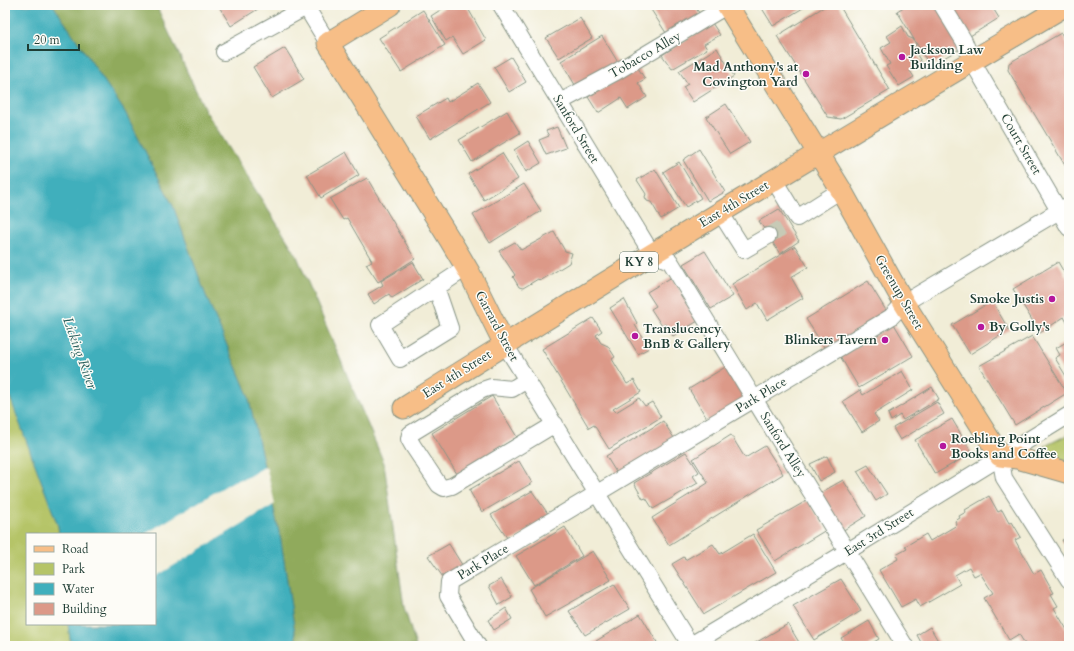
<svg xmlns="http://www.w3.org/2000/svg" width="1074" height="651" viewBox="0 0 1074 651" font-family="Cardo,serif">
	<style>
		.green { fill: #b5c467; stroke: #6a804e }
		.forest { fill: #90aa5c; stroke: #587448 }
		.water { fill: #40afbc; stroke: #307678 }
		.pier { fill: #f1edd7 }
		.building { fill: #dc9988 }
		.lines { fill: none; stroke-linecap: round; stroke-linejoin: round }
		.minor-tunnel { stroke: #c7cab6; stroke-width: 16; stroke-dasharray: 16 8; stroke-linecap: butt }
		.minor-casing { stroke: #889586; stroke-width: 18 }
		.major-casing { stroke: #889586; stroke-width: 23 }
		.minor { stroke: #fff; stroke-width: 16 }
		.major { stroke: #f7be87; stroke-width: 21 }
		.poi-dot { fill: #b5179e; stroke: #fdfcf7; stroke-width: 1.5 }
		.labels { text-anchor: middle; dominant-baseline: central; stroke-width: 3; stroke-linejoin: round; paint-order: stroke }
		.shield { fill: #fdfcf7; stroke: #62766e; stroke-width: 1 }
		.shield-label { font-size: 12px; font-weight: bold; fill: #1f3d34 }
		.poi-label { font-size: 13px; font-weight: bold; fill: #1f3d34; stroke: #fdfcf7; text-anchor: start }
		.street-label { font-size: 13px; fill: #1f3d34; stroke: #fdfcf7 }
		.water-label { font-size: 14px; font-style: italic; fill: #295f5d; stroke: #fdfcf7 }
	</style>
	<rect width="100%" height="100%" fill="#fdfcf7"/>
	<filter id="ink" filterUnits="userSpaceOnUse"><feTurbulence type="fractalNoise" baseFrequency=".025" numOctaves="2"/><feDisplacementMap in="SourceGraphic" scale="8" xChannelSelector="R" yChannelSelector="G"/><feConvolveMatrix kernelMatrix="1 2 1 2 8 2 1 2 1" color-interpolation-filters="sRGB"/></filter>
	<filter id="wash" filterUnits="userSpaceOnUse"><feTurbulence type="fractalNoise" baseFrequency=".012" numOctaves="4" result="noise"/><feDisplacementMap in="SourceGraphic" scale="16" xChannelSelector="R" yChannelSelector="G"/><feGaussianBlur stdDeviation="0.9" result="paint"/><feColorMatrix in="noise" values="0 0 0 0 0 0 0 0 0 0 0 0 0 0 0 0 0 1.4 0 .05"/><feComposite in="paint" operator="in"/></filter>
	<g filter="url(#wash)">
		<rect width="100%" height="100%" fill="#f1edd7"/>
		<path class="green" d="M5,384L12,400L58,526L59,534H27V624H68L71,646H5Z
			M1069,434V463L1045,456L1041,449L1045,446Z"/>
		<path class="forest" d="M53,5H156L205,110L296,254L384,463L404,607L416,646H297L281,541L248,395L206,296L173,206L125,112Z"/>
		<path class="water" d="M5,5H53L125,112L173,206L206,296L248,395L281,541L297,646H71L68,624H155V534H59L58,526L5,384Z"/>
		<path class="pier" d="M266,466L275,504L155,577V534H145L234,481L246,478Z"/>
		<g id="blocks">
			<path class="building" d="M218,5H260L261,7L231,26Z
				M448,5H466L486,40L463,54L452,37L446,41L431,16Z
				M648,5H694L701,16L668,36Z
				M760,5H808L773,26Z
				M827,5H839L890,90L841,119L828,117L777,36Z
				M907,5H938L963,47L930,66L897,11Z
				M950,5H991L999,18L970,36Z
				M423,10L445,45L401,72L379,38Z
				M580,18L592,38L559,58L546,38Z
				M712,23L720,35L704,44L707,49L672,69L662,55Z
				M902,26L908,37L913,39L916,44L914,50L922,63L910,71L914,77L899,86L886,66L890,64L881,48L891,42L887,36Z
				M1061,33L1069,46V165L1066,167L1008,70L1009,63Z
				M602,36L619,64L578,90L561,61Z
				M285,48L304,79L272,98L253,67Z
				M717,48L734,76L693,102L683,87L688,84L679,71Z
				M511,57L526,82L509,92L494,67Z
				M638,68L645,79L638,83L647,97L628,109L621,98L598,113L588,97Z
				M478,83L490,102L430,139L416,116L446,98L448,102Z
				M726,104L750,142L730,154L706,117Z
				M507,111L520,133L472,162L459,140Z
				M557,127L566,148L546,155L539,140L549,136L546,131Z
				M528,141L541,163L526,172L514,150Z
				M699,149L725,192L708,201L683,160Z
				M346,152L359,175L321,198L307,175Z
				M502,153L518,179L484,200L468,174Z
				M679,162L701,198L686,207L663,172Z
				M655,169L679,208L661,219L651,202L647,201L645,197L646,194L637,180Z
				M367,178L415,259L378,282L366,264L372,261L347,218L343,220L330,199Z
				M524,184L541,211L490,243L473,215Z
				M779,209L799,241L780,254L759,221Z
				M554,232L565,251L572,253L569,263L540,281L538,279L523,288L519,287L513,277L515,275L499,251L515,242L521,250Z
				M795,246L808,267L791,277L803,298L767,320L757,303L747,310L732,284Z
				M705,251L733,296L711,309L683,264Z
				M413,262L423,279L392,298L389,294L374,304L368,294L383,285L381,281Z
				M1058,262L1069,281V326L1064,317L1040,333L1013,289Z
				M672,277L698,321L673,336L665,324L662,326L651,309L656,306L647,292Z
				M868,281L887,312L826,350L806,319Z
				M624,299L637,323L635,325L649,348L638,354L610,308Z
				M992,301L1009,330L970,354L952,325Z
				M593,318L602,331L596,335L601,343L608,346L615,357L612,359L627,384L634,380L641,392L613,409L616,412L639,398L645,406L652,402L661,417L609,449L594,425L589,428L542,349Z
				M894,324L913,356L859,388L840,356Z
				M1032,336L1067,393L1015,425L979,366Z
				M1068,341L1069,342V381L1055,358L1060,355L1056,348Z
				M727,366L747,398L709,422L689,389Z
				M902,371L913,390L874,414L879,421L862,432L843,401L860,390L863,395Z
				M932,387L939,399L903,420L900,415L891,421L888,414Z
				M492,396L517,437L457,474L432,433Z
				M937,402L944,414L900,440L893,428Z
				M952,419L972,453L935,474L915,440Z
				M663,421L676,441L619,477L606,456Z
				M731,435L745,458L765,446L783,474L669,545L652,518L708,483L693,459Z
				M686,452L699,472L693,476L698,483L653,509L646,498L643,499L634,483Z
				M827,456L835,472L819,481L810,464Z
				M519,461L532,483L482,512L469,490Z
				M868,465L887,494L876,501L857,471Z
				M843,480L866,516L842,531L820,493Z
				M532,491L551,518L510,542L491,515Z
				M989,496L998,512L1002,510L1009,523L1012,522L1021,537L1015,540L1034,574L1041,570L1054,593L1051,594L1058,606L1054,608L1069,633V646H1026L1019,634L1009,640L984,598L993,593L980,573L974,576L969,567L955,575L960,584L920,607L916,599L901,607L879,570L898,559L896,555L907,549L905,546L909,544L926,534L930,541L957,525L955,521L960,518L959,516L966,512L965,510Z
				M808,500L826,530L775,561L756,530Z
				M565,527L582,556L534,585L516,556Z
				M753,534L776,572L704,614L672,564L684,557L685,560L713,544L720,554Z
				M1069,536V551L1062,540Z
				M449,544L464,568L445,580L428,556Z
				M593,551L611,580L545,617L529,589Z
				M501,579L512,597L499,605L489,586Z
				M841,579L861,611L814,640L793,606Z
				M614,584L630,609L585,635L569,611Z
				M506,608L512,619L494,630L488,620Z
				M640,614L658,644L654,646H588Z
				M869,621L879,639L867,646H846L841,638Z
				M788,624L800,644L796,646H750Z
				M930,627L937,639L941,646H923L917,635Z"/>
		</g>
	</g>
	<g filter="url(#ink)">
		<use href="#blocks" fill-opacity="0" stroke="#889586" stroke-width="1"/>
		<g class="lines">
			<path class="minor-tunnel" d="M768,236L788,224"/>
			<defs>
				<path id="minor" d="M305,5L328,43
					M501,5L652,254L670,261L905,646
					M942,5L964,41L972,61L1069,228
					M224,52L306,7
					M560,102L616,72L728,5
					M774,180L797,218L841,190
					M720,212L744,250L768,236
					M436,287L450,328L400,359L380,325L466,268
					M504,343L691,646
					M527,380L512,389L491,387L482,390L410,434L409,439L413,446L439,485L444,488L452,486L555,424
					M1000,456L1004,478L1069,580
					M478,646L448,596L449,582L891,317L904,303L1069,205
					M689,646L848,551L1069,415"/>
				<path id="major" d="M390,5L328,43L450,240L469,272L504,343
					M727,5L841,190L904,303L1000,456L1017,458L1069,473
					M404,408C622,270 844,137 1066,5"/>
			</defs>
			<use href="#minor" class="minor-casing"/>
			<use href="#major" class="major-casing"/>
			<use href="#minor" class="minor"/>
			<use href="#major" class="major"/>
		</g>
	</g>
	<g class="poi-dot">
		<circle cx="902" cy="57" r="4"/>
		<circle cx="806" cy="74" r="4"/>
		<circle cx="1052" cy="299" r="4"/>
		<circle cx="981" cy="327" r="4"/>
		<circle cx="635" cy="336" r="4"/>
		<circle cx="885" cy="340" r="4"/>
		<circle cx="943" cy="446" r="4"/>
	</g>
	<g class="labels">
		<rect class="shield" x="620" y="252" width="38" height="20" rx="3"/>
		<g class="shield-label">
			<text x="639" y="262">KY 8</text>
		</g>
		<g class="poi-label">
			<text x="910" y="50">Jackson Law<tspan x="910" dy="15">Building</tspan></text>
			<text x="798" y="67" text-anchor="end">Mad Anthony's at<tspan x="798" dy="15">Covington Yard</tspan></text>
			<text x="1044" y="299" text-anchor="end">Smoke Justis</text>
			<text x="989" y="327">By Golly's</text>
			<text x="643" y="329">Translucency<tspan x="643" dy="15">BnB &amp; Gallery</tspan></text>
			<text x="877" y="340" text-anchor="end">Blinkers Tavern</text>
			<text x="951" y="439">Roebling Point<tspan x="951" dy="15">Books and Coffee</tspan></text>
		</g>
		<g class="street-label">
			<text transform="translate(645 55) rotate(-30)">Tobacco Alley</text>
			<text transform="translate(576 129) rotate(59)">Sanford Street</text>
			<text transform="translate(1021 144) rotate(60)">Court Street</text>
			<text transform="translate(734 204) rotate(-31)">East 4th Street</text>
			<text transform="translate(899 292) rotate(60)">Greenup Street</text>
			<text transform="translate(497 326) rotate(62)">Garrard Street</text>
			<text transform="translate(457 374) rotate(-32)">East 4th Street</text>
			<text transform="translate(761 395) rotate(-31)">Park Place</text>
			<text transform="translate(783 445) rotate(58)">Sanford Alley</text>
			<text transform="translate(879 532) rotate(-32)">East 3rd Street</text>
			<text transform="translate(483 562) rotate(-31)">Park Place</text>
		</g>
		<g class="water-label">
			<text transform="translate(80 353) rotate(70)">Licking River</text>
		</g>
	</g>
	<rect width="1074" height="651" fill="none" stroke="#fdfcf7" stroke-width="20"/>
	<rect x="26" y="533" width="130" height="92" fill="#fdfcf7" stroke="#a4b0a9"/>
	<rect x="34" y="546" width="20" height="6" fill="#f7be87" stroke="#a4b0a9"/>
	<text x="62" y="553" font-size="12" fill="#1f3d34">Road</text>
	<rect x="34" y="563" width="20" height="12" fill="#b5c467" stroke="#a4b0a9"/>
	<text x="62" y="573" font-size="12" fill="#1f3d34">Park</text>
	<rect x="34" y="583" width="20" height="12" fill="#40afbc" stroke="#a4b0a9"/>
	<text x="62" y="593" font-size="12" fill="#1f3d34">Water</text>
	<rect x="34" y="603" width="20" height="12" fill="#dc9988" stroke="#a4b0a9"/>
	<text x="62" y="613" font-size="12" fill="#1f3d34">Building</text>
	<path d="M28 44v6h51v-6" fill="none" stroke="#1f3d34" stroke-width="2"/>
	<text x="34" y="44" font-size="12" fill="#1f3d34" stroke="#fdfcf7" stroke-width="3" paint-order="stroke">20 m</text>
</svg>
